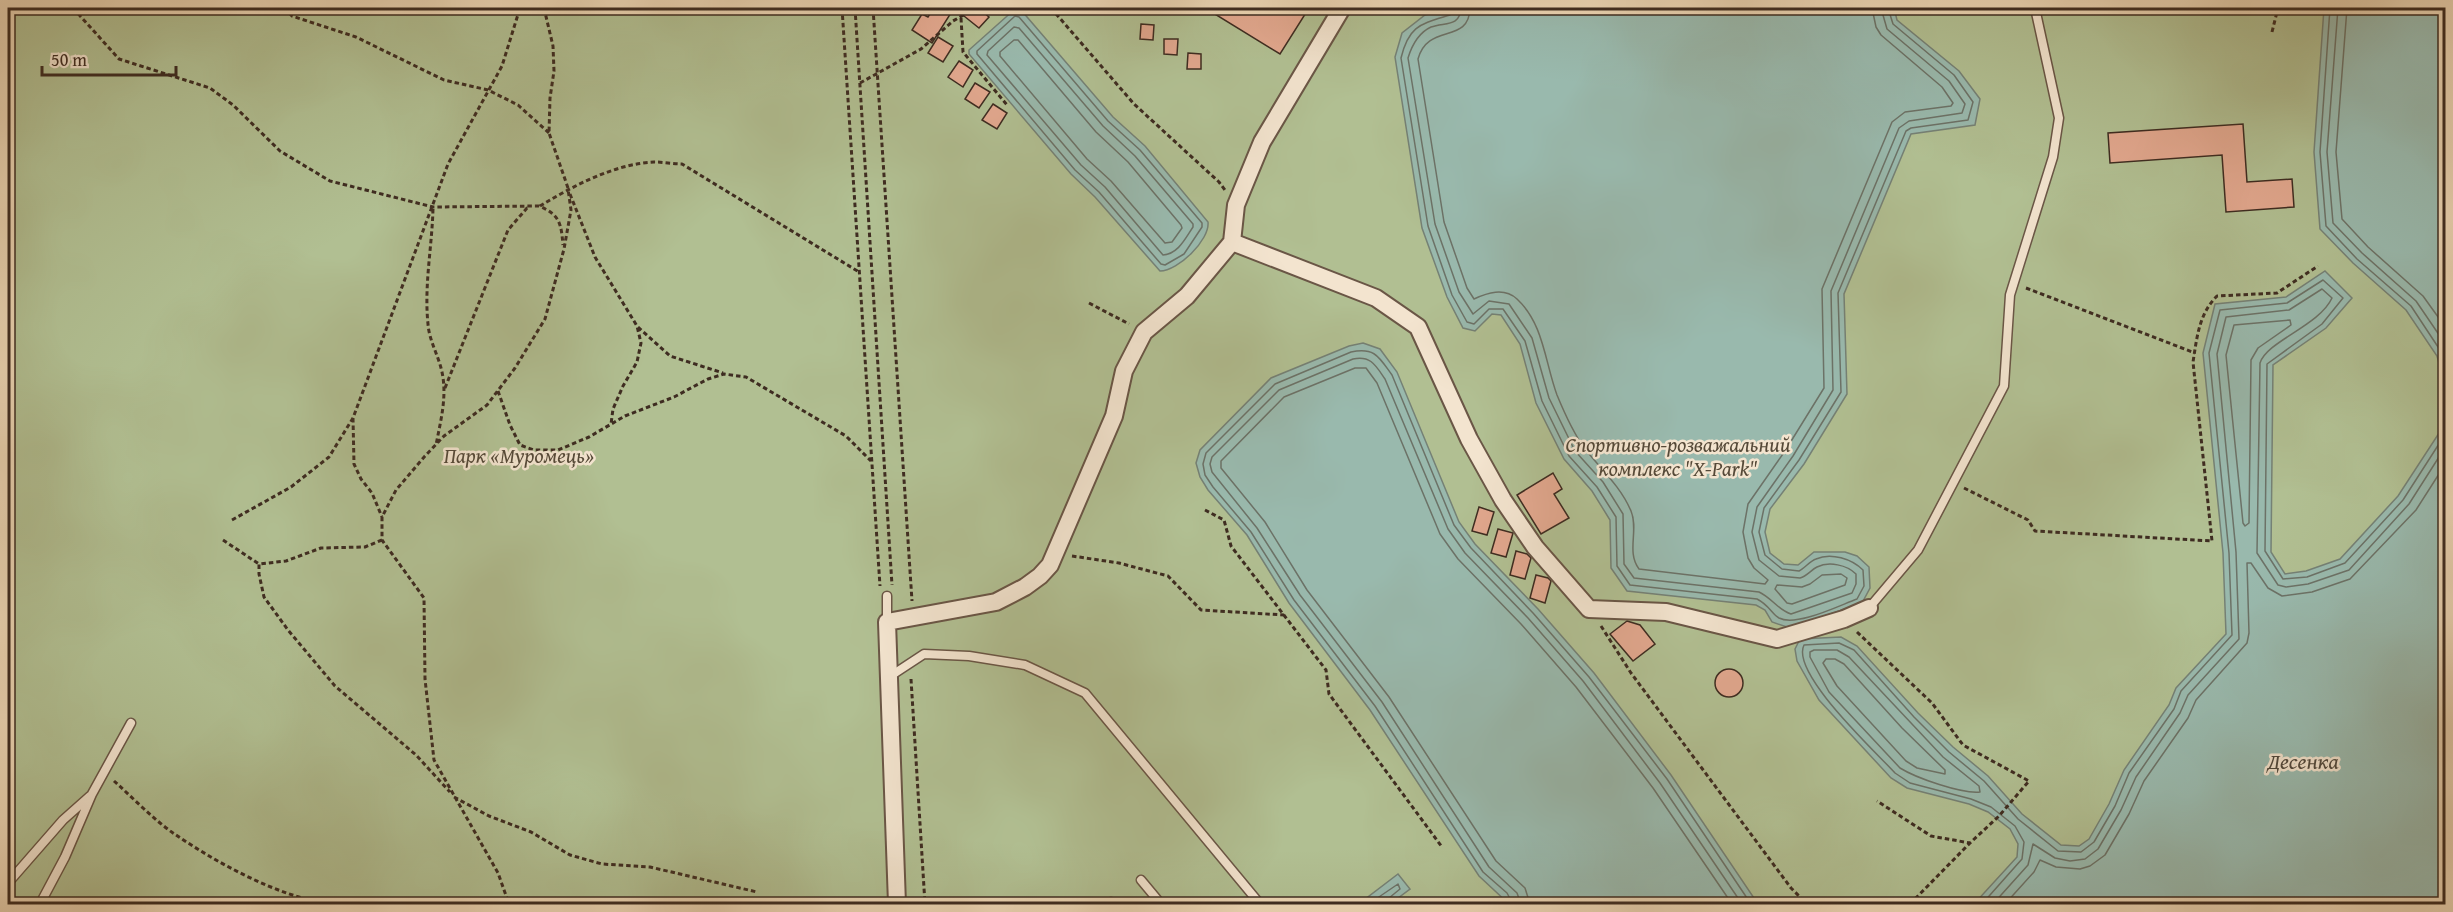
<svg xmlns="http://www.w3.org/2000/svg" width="2453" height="912" viewBox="0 0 2453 912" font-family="'Gentium Book Plus',serif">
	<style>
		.green { fill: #b1bf92; stroke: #78765a; stroke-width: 1.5 }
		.water { fill: #99b9ad; stroke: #758175; stroke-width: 1.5 }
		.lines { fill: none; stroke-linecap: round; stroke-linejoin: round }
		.shore { stroke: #6c7267; stroke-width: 1.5 }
		.building { fill: #e2a88f; stroke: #3e2c21; stroke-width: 1.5 }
		.lane-casing { stroke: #6a5646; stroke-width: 11 }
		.street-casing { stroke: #6a5646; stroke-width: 20 }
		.path { stroke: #3e2c21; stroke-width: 3; stroke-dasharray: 4.5 3; stroke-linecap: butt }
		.lane { stroke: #f3e4cf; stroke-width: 8 }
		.street { stroke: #f3e4cf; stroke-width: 16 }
		.labels { text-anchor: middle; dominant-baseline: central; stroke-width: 5; stroke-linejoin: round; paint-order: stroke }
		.park-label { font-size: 21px; font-style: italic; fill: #554938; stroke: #f3e4cf }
		.water-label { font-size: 22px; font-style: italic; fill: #50483d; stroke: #f3e4cf }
	</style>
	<rect width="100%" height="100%" fill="#ecd6b5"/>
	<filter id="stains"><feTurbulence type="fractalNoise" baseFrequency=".00333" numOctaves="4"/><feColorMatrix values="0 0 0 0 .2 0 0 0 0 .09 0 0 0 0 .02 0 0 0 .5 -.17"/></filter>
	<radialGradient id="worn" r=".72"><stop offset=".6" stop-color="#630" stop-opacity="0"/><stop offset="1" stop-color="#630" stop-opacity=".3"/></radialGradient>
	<path class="green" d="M8,8H2406L2445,166V488L2219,904H8Z"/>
	<path class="water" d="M1452,8H1894L1897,20L1959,71L1980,99L1975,125L1911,134L1844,294L1847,394L1804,464L1770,509L1765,532L1770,553L1784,564L1798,565L1814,552H1845L1857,556L1869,567L1870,588L1862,603L1790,628L1772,622L1765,610L1756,605L1627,591L1611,568L1610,520L1592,491L1564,459L1536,403L1520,344L1501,315L1492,314L1475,331L1463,328L1447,297L1422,228L1395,57L1402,33L1425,15Z
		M2324,8H2445V385L2437,356L2406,310L2353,263L2320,229L2314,152Z
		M1015,9L1021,10L1113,117L1145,146L1208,222C1210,240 1178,271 1160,271L1095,197L1071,174L969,54V50Z
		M2325,271L2352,298L2326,328L2273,365L2271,552L2285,574L2306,571L2340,559L2398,496L2445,424V418V904H1974L2017,857L2018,844L2010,829L1988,812L1969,804L1907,788L1891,778L1819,700L1797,661L1795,649L1800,639L1841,637L1857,646L1918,713L1953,747L1988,776L2022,814L2061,845L2079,846L2089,839L2109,804L2124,770L2169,705L2176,688L2226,634L2223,553L2203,353L2215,304L2286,297Z
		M1363,343L1380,349L1397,372L1459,522L1475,544L1538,609L1594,673L1671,775L1758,904H1509L1479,876L1370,710L1289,603L1247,535L1208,490L1200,477L1196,463L1200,450L1271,378L1349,346Z
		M1398,874L1410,889L1390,904H1367L1364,900Z"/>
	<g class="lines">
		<path class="shore" d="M1454,8L1450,15C1421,24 1409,25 1401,58L1428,226L1452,295L1467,322L1474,324L1489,309H1503L1525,341L1542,401L1569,456L1597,487L1616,517L1617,566L1630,585L1757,599C1769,605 1772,614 1779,618C1796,627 1838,606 1857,599L1864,586L1863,570C1852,559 1831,552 1816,559C1810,561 1805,568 1799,571L1782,569L1765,555L1759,532L1764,508L1799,460L1841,392L1838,293L1906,131L1911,128L1968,120L1973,102L1954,75L1893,24L1888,8
			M1461,8C1460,27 1445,22 1431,27C1418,33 1412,45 1408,58L1435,224L1459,292L1473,314L1489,301L1509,304L1532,338L1549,398L1575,451L1603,482L1623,514L1624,564L1634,578L1759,592C1772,598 1778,610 1791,614L1852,593L1856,584V574C1847,565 1829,561 1817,567C1811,570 1807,576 1800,578L1779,576L1759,560L1752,532L1757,507L1793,456L1833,390L1831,291L1899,128L1909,121L1962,113L1965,104L1949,81L1887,29L1881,8
			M1470,8C1469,45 1428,22 1418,59L1444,222L1467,288L1474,299C1487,293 1504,287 1517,299C1544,324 1545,363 1557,395C1564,412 1574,434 1585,449C1601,469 1621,487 1631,511C1639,530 1626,552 1639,569L1765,584L1768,580L1754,568L1748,558L1743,532L1748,504L1785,451L1824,388L1822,289L1892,122L1905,112L1951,106L1953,103L1942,87L1881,35L1876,27L1872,8
			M2330,8L2320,152L2326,226L2357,259L2411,306L2442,353L2446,364
			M2338,8L2327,152L2333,223L2362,253L2416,301L2446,345
			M2347,8L2336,152L2342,219L2368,247L2423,296L2446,328
			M1015,16L1019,17L1108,121L1140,150L1202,223V227L1184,254L1165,265L1161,264L1099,192L1075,170L977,54V51Z
			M1014,27L1019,28L1103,126L1135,156L1193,224V227C1185,239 1178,254 1163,255L1105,187L1081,165L987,55L988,51Z
			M1014,40H1018L1096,132L1128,162L1181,225L1182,228L1172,242L1165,243L1111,181L1087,159L1000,56V52Z
			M2290,320L2291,325L2258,348L2251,360L2249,523L2245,526L2243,523L2226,355L2234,325Z
			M1841,574L1847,578L1845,585L1792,604L1787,603L1775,589L1777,585L1802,587L1810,584L1822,575Z
			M1814,650H1837L1849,657L1943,757L1979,786L1980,792C1962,794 1916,778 1900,768L1829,692L1810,657V652Z
			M1826,659H1835L1844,664L1902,728L1945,770V774L1917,768L1906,761L1837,686L1823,663Z
			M1372,904L1373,901L1398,884L1400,889L1389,898L1387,904
			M1513,904L1507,893L1483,872L1375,706L1294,600L1251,532L1213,487L1205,475L1203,464L1206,453L1275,384L1351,352C1375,347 1379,357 1392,375L1454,525L1471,548L1533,613L1589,677L1667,779L1751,904
			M1521,904L1517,893L1489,867L1382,702L1300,595L1257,528L1212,472L1210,464L1212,457L1279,390L1353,359C1371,355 1376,366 1385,379L1448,529L1465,553L1528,618L1583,681L1660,783L1742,904
			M1530,904L1525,888L1496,861L1389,697L1307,590L1265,522L1221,468V461L1284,397L1355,368H1366L1377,383L1440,534L1458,559L1521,624L1576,687L1653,788L1732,904
			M1982,904L2022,859L2024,842L2015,826L1991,807L1971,799L1910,783L1895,773C1876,752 1790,673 1804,645L1839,643L1854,650L1914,717L1949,752L1984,781L2018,819L2058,851L2081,852L2094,842L2115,806L2129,773L2174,709L2181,691L2232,635L2229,553L2209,353L2220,310L2287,303L2323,280L2343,298L2322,324L2267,364L2265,551L2283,579L2307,577L2345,563L2403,500L2446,433
			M1993,904L2028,865L2033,844L2055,858L2070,861L2085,859L2098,849L2121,810L2136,777L2180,713L2188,695L2239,639L2236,552L2217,354L2226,317L2289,310L2322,289L2332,298C2319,326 2267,341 2260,363L2257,553L2278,585L2286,587L2308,584L2349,570L2409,504L2446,446
			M2005,904L2034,872L2040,860L2056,867L2080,869L2090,866L2105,855L2129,814L2144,781L2188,718L2196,700L2247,643L2249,633L2247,563H2251L2268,588L2282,596L2312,592L2350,579L2416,510L2446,463"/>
	</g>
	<path class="building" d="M934,8H978L989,17L979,28L954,8L932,43L912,30L922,14L928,17Z
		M1205,8H1309L1280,54Z
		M1141,24L1154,25L1153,40L1140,39Z
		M938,37L953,46L943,62L928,53Z
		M1164,39H1178L1177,55L1164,54Z
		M1188,53L1201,54V69H1187Z
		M959,61L973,70L963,87L948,77Z
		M975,83L990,92L979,108L965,99Z
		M993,104L1007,113L997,129L982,120Z
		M2243,124L2247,182L2292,179L2294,207L2226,212L2222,155L2110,163L2108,133Z
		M1553,473L1562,489L1554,494L1569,518L1541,534L1517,495Z
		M1479,507L1494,512L1487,535L1472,531Z
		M1498,529L1513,533L1506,557L1491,553Z
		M1516,551L1527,554L1531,558L1525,579L1510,575Z
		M1536,575L1548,578L1551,581L1545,603L1530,598Z
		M1627,621L1640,625L1655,644L1633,661L1610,634Z
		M1715 683a14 14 0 1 1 28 0a14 14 0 1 1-28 0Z"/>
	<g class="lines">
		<defs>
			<path id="lane" d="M887,596V622
				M1869,608L1918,550L2004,386L2010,295L2053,157L2059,118L2035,8
				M889,677L924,654L969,656L1025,665L1085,693L1260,904
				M1141,880L1161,904
				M8,883L63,820L90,796
				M1111,902L1113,904
				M40,904L65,857L92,794L131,723"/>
			<path id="street" d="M1232,242L1376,298L1418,327L1469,439L1503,500L1535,547L1589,609L1666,612L1777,639L1844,619L1869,608
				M897,904L887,622L996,602L1025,587L1040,576L1050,565L1114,416L1124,371L1144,332L1187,296L1232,242L1236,205L1262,142L1342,8"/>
		</defs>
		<use href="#lane" class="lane-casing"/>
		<use href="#street" class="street-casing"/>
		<path class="path" d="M73,8L119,59L210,88L233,105L280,151L330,181L433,207L539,206C560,215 561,223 563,245
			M284,8L292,16L356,37L444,80L488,90L518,105L549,133
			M544,8L553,46L554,71L550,98L549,133L568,188
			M842,8L880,586
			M855,8L892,585
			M873,8L912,601
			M1051,8L1134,104L1219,182L1225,190
			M961,18L963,52L1007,105
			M2272,32L2278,8
			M860,83L921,49L953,21L976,8
			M570,194L595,257L637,326L641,343L637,362L623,386L613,409L611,424
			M540,206C573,186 614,164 654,162C663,162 673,164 682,164L859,272
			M433,209C432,247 424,285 428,324C429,339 437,353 441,368C448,394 441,419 436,445
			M2026,288L2195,353
			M1089,303L1129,324
			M638,327L670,356L723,373
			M445,388L508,230L527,208H530
			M498,391L510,425L520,445L534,450H558L589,437L625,416L674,397L708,379L724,374L746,377L846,436L871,461
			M353,418L354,464L361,479L372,493L382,517
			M1964,488L2028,520L2035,531L2212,541L2193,362C2197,337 2199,314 2217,296L2277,293L2318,266
			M1205,510L1224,520L1231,546L1326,670L1329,694L1442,847
			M232,520L291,487L329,457L353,418L448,164L502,66L520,8
			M223,540L259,564
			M382,540L365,547L321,548L286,561L259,564V574L264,597L288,630L335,686L416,755L450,792
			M1072,556L1119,563L1168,576L1201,610L1284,615
			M1601,626L1631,673L1791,888L1807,904
			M1857,632L1932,703L1963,745L2029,781L1999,816L1970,843L1931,836L1877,801
			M911,679L925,904
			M114,781C133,798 152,818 173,833C217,863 275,895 328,904
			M454,797L489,816L531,832L570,855L602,864L650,867L757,892
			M508,901L498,873L434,760L425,679L424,598L382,540V517L396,490L425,456L444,436L487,405L515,368L545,319L564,249L571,210L568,189
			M1910,904L1970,843"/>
		<use href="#lane" class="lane"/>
		<use href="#street" class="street"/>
	</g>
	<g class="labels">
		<g class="park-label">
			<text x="1678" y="444">Спортивно-розважальний<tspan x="1678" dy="24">комплекс "Х-Park"</tspan></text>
			<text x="519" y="455">Парк «Муромець»</text>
		</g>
		<g class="water-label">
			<text x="2303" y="761">Десенка</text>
		</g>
	</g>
	<rect width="2453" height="912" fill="none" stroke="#ecd6b5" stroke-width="30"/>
	<rect x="9" y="9" width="2435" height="894" fill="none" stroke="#3e2c21" stroke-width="3"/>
	<rect x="15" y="15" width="2423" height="882" fill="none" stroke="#3e2c21" stroke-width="1.5"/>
	<path d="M42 66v9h134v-9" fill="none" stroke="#3e2c21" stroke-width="3"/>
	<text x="51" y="66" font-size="18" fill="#3e2c21" stroke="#f3e4cf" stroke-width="4.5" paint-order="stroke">50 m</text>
	<rect width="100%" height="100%" filter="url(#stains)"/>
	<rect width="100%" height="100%" fill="url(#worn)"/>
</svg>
